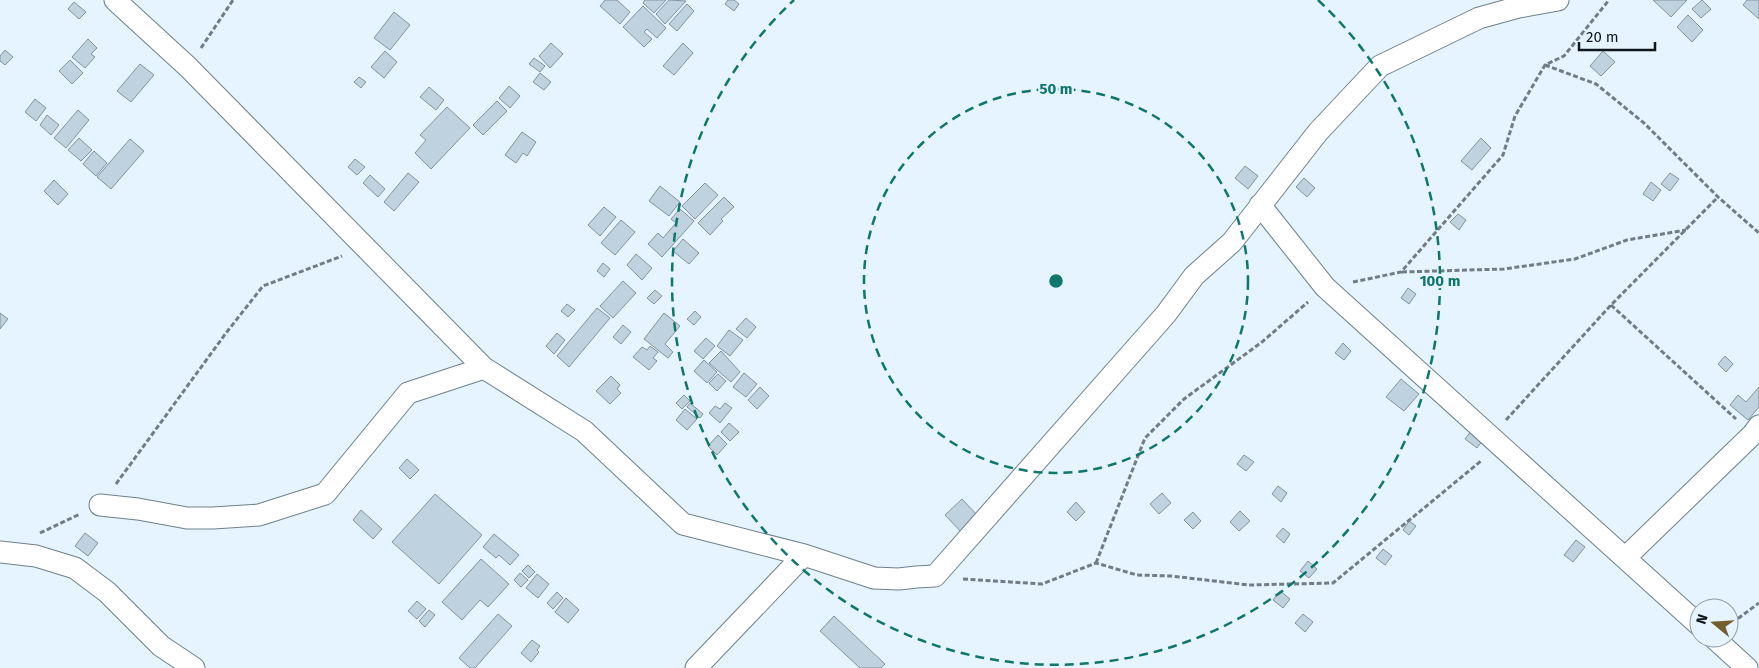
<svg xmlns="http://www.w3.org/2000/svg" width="1759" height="668" viewBox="0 0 1759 668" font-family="'Fira Sans',sans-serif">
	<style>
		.building { fill: #bfd2df; stroke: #82939f }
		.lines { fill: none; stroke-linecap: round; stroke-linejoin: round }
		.minor-casing { stroke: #6e808b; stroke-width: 23 }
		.path { stroke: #727c84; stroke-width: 3; stroke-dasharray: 5 2.5; stroke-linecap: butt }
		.minor { stroke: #fff; stroke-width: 21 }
		.ring { fill: none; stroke: #0f766e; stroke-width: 2.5; stroke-dasharray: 9 6 }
		.centre { fill: #0f766e; stroke: #e5f4ff; stroke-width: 2.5 }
		.ring-label { font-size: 15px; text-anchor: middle; font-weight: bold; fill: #0f766e; stroke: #e5f4ff; stroke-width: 4.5; stroke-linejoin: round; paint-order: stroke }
	</style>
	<rect width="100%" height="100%" fill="#e5f4ff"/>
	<path class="building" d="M605,0H617L630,12L620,24L600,6Z
		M645,0H666L654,13L643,3Z
		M669,0L686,1L665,24L656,14Z
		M728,0H734L739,4L734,11L725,4Z
		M1653,0H1687L1671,17Z
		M1702,0L1711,9L1701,18L1692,9Z
		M1747,0H1759V19L1743,5Z
		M74,2L86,12L79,19L68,9Z
		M687,4L694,11L677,31L669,24Z
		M643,6L666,28L657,38L647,29L644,32L652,39L644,47L623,27Z
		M394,12L410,25L390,50L374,38Z
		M1688,15L1703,30L1692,42L1677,27Z
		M88,39L97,48L91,54L95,57L85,68L72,57Z
		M551,43L563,54L550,68L539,56Z
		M683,43L693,53L674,75L663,66Z
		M5,50L13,57L5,65L0,61V56Z
		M385,51L397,62L384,78L371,67Z
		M1603,51L1615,62L1601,76L1590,66Z
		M534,58L545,66L540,72L529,64Z
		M70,60L83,73L72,84L59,71Z
		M140,64L154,75L131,102L117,91Z
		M540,73L551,82L544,90L533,82Z
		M359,77L366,82L361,88L354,82Z
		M509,86L520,96L510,108L499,98Z
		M429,87L444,100L436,110L420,97Z
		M35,99L46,108L36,121L25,112Z
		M497,101L507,111L483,135L473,125Z
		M447,107L470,128L431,169L415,153L426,140L420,135Z
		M78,110L89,120L66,148L54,138Z
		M47,115L59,125L51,135L40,125Z
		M522,132L536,142L527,156L523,153L516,163L505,155Z
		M79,138L92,150L81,161L68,150Z
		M1481,138L1491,148L1472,170L1461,161Z
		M130,139L144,151L111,189L97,177Z
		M94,151L107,163L96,176L83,164Z
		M355,159L365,167L357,175L348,167Z
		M1245,166L1258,176L1248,189L1235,178Z
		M408,173L419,182L394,211L384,202Z
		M1670,173L1679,179L1670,191L1661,184Z
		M370,175L385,189L378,197L363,183Z
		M1304,178L1315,188L1307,197L1296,187Z
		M54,180L68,194L58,205L44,191Z
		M1651,182L1661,190L1653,201L1643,194Z
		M705,183L718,195L695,219L682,206Z
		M660,186L680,202L669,216L649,201Z
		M724,197L734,207L721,219L723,221L710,235L698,223Z
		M604,207L616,217L600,236L588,225Z
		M680,209L694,221L662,257L648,244L658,233L663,238L676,223L671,219Z
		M1458,214L1466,220L1459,230L1450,222Z
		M621,220L635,232L615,255L601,243Z
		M683,239L699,253L689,264L673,251Z
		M636,254L652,268L642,280L627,265Z
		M603,263L610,269L604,277L597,271Z
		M623,281L636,293L613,318L600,306Z
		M1408,288L1416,294L1409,304L1401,298Z
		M655,290L662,296L654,304L647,298Z
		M567,304L575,310L568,317L561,311Z
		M597,308L610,318L569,367L557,356Z
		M695,311L701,317L694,325L687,319Z
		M0,313L8,319L0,329Z
		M664,313L680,326L665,344L673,352L668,358L644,339Z
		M746,318L756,327L747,338L736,329Z
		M623,325L631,332L621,344L613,337Z
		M729,330L743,340L730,356L717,346Z
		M557,333L565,340L554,354L546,346Z
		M706,338L715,346L703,359L694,351Z
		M1343,343L1351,351L1344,360L1335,353Z
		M650,346L658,352L653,358L657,361L649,370L633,357L642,347L647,350Z
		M721,351L740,372L731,382L709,363Z
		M1725,356L1733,364L1726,372L1718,364Z
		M704,360L717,372L707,383L694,371Z
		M744,373L757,384L746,397L733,387Z
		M718,374L726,381L717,391L709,383Z
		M611,376L620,385L617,389L621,393L610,404L596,391Z
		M1401,379L1419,394L1404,411L1386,397Z
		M760,387L769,396L757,409L748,400Z
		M1759,387V407L1748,420L1730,405L1738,395L1746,402Z
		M684,395L690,401L682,409L676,403Z
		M690,403L703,414L700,418L687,407Z
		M725,403L732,408L720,423L709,413L715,406L720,409Z
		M685,409L697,419L687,430L676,420Z
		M729,423L739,432L730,441L721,432Z
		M1472,430L1483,440L1477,448L1465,439Z
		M718,435L727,444L717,455L708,446Z
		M1244,455L1254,462L1246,471L1237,464Z
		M407,459L419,470L410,479L399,468Z
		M1278,486L1287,493L1281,502L1272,494Z
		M1162,493L1171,503L1159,514L1150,504Z
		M435,494L482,535L439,584L392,542Z
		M962,499L980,518L963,534L945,515Z
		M1076,502L1085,512L1076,521L1067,512Z
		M361,510L382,529L373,539L353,520Z
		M1240,511L1250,521L1239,531L1230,522Z
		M1193,512L1201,521L1193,529L1184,520Z
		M1409,521L1416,526L1409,535L1403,530Z
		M1283,528L1290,534L1284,543L1276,536Z
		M85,533L98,543L88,556L75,546Z
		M494,534L519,555L510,565L499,555L496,558L483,547Z
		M1576,540L1585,547L1573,562L1564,555Z
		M1383,549L1392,556L1385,565L1376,558Z
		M481,559L509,584L488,607L480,600L462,620L442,602Z
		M1308,561L1317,569L1309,578L1300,571Z
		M528,565L535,572L529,578L522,571Z
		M520,573L528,580L521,587L514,580Z
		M537,574L549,584L538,598L526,588Z
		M1280,591L1290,599L1283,608L1273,600Z
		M557,592L563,598L553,609L547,603Z
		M566,598L579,610L568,623L555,612Z
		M417,601L426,609L417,619L408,611Z
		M429,610L435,615L425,627L419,621Z
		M498,614L512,626L475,668H470L459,658Z
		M1303,614L1313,622L1305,632L1295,623Z
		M834,616L885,664L881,668H860L820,631Z
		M532,640L540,646L537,650L539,652L531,662L521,653Z"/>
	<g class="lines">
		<defs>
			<path id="minor" d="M115,0L188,67L484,368
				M1260,205L1325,287L1699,625
				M100,505L138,509L187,518H213L259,515L325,494L408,393L484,368L584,431L683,524L804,555L874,578L899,579L916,577L935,576L1166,314L1194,276L1232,242L1318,132L1380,66L1479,18L1519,7L1558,0
				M0,552L36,556L75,568L107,592L161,646L194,668
				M1625,558L1753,434L1759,426
				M1714,638L1747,668
				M696,668L804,555"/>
		</defs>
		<use href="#minor" class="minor-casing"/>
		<path class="path" d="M201,48L233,0
			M1545,65L1596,84L1644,123L1718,197L1759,233
			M1402,272L1504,269L1575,259L1627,240L1686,230
			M1353,282L1401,272L1503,155L1515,116L1545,65L1564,56L1609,0
			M1611,305L1736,419
			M1506,420L1611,305L1718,197
			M116,484L226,333L263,286L342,256
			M40,533L80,514
			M1096,563L1145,438L1184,399L1262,342L1308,302
			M963,579L1042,584L1096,563L1137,575L1171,576L1249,585L1333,583L1481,461
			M1732,623L1759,603"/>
		<use href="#minor" class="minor"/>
	</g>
	<g class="ring">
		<circle cx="1056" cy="281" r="192"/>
		<path d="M1318 0A384 384 0 1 1 794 0"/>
	</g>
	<circle cx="1056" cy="281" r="8" class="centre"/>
	<g class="ring-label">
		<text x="1056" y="94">50 m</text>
		<text x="1440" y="286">100 m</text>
	</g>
	<g transform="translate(1714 623) rotate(288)"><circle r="24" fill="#e5f4ff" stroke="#8f9ba3"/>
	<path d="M0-4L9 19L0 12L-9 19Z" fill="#725f2d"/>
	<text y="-8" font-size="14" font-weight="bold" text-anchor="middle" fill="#0f151a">N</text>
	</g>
	<path d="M1579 42v8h76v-8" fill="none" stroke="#0f151a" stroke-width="2.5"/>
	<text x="1586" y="42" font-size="15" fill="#0f151a" stroke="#e5f4ff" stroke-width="4" paint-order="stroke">20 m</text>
</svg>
